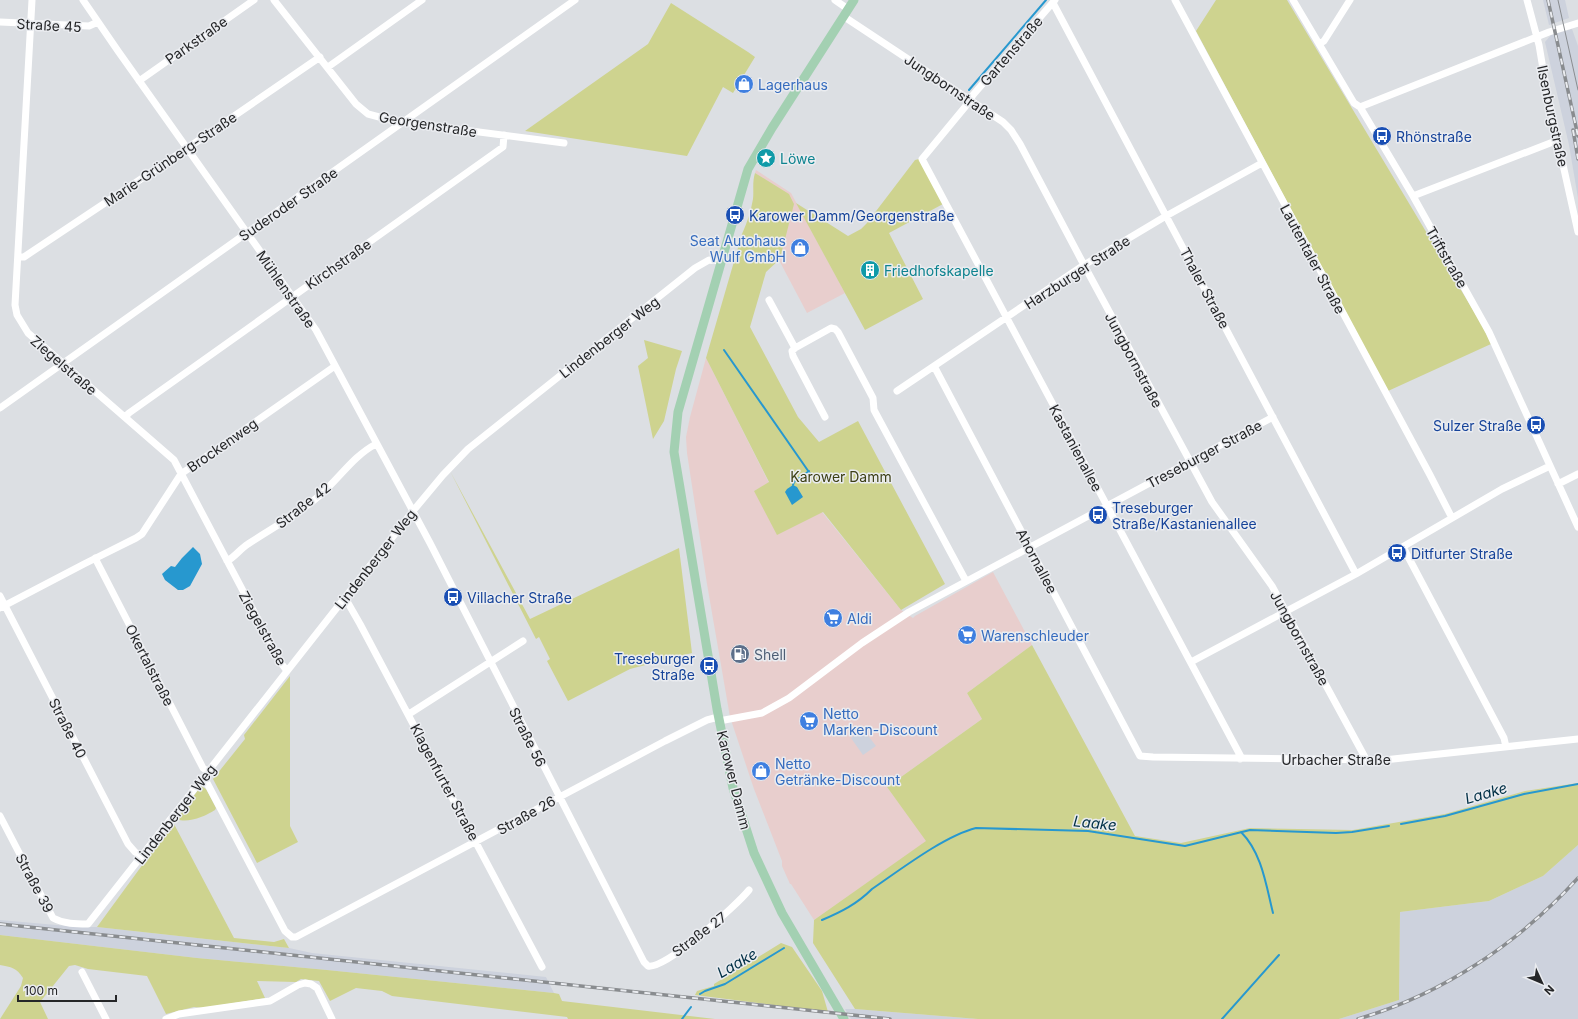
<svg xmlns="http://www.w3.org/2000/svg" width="1578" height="1019" viewBox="0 0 1578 1019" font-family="Inter,sans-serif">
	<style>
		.commercial { fill: #e8cecd }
		.built { fill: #cdd2dd }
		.green { fill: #ced38f }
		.water { fill: #2798cf }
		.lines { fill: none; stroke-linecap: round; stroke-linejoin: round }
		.stream { stroke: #2798cf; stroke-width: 2 }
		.minor { stroke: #fff; stroke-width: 7 }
		.major { stroke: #a3d0b2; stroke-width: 9 }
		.tram { stroke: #898c8f; stroke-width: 1 }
		.rail-casing { stroke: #898c8f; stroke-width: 3.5 }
		.rail { stroke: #eaecf0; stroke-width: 2; stroke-dasharray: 6; stroke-linecap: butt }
		.labels { text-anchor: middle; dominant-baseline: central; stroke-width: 3; stroke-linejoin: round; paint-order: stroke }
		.street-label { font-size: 14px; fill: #252628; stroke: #eaecf0 }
		.shop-label { font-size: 14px; fill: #366cbe; stroke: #eaecf0; text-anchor: start }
		.transit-label { font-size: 14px; fill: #164399; stroke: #eaecf0; text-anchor: start }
		.culture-label { font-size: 14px; fill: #0d838f; stroke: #eaecf0; text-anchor: start }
		.park-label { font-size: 14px; fill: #3c3f14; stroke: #eaecf0 }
		.service-label { font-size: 14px; fill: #4e5e75; stroke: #eaecf0; text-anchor: start }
		.water-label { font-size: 15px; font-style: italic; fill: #002f45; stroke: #eaecf0 }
	</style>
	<rect width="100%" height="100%" fill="#dcdfe3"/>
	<path class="commercial" d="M756,170L791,193L845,293L807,313L780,262L786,232L793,204L788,194L755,173Z
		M706,358L769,483L754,491L822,512L901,610L913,618L915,616L993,572L1032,645L967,693L982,719L887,787L927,841L814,920L791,884H790L782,866V861L754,789L730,717L707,584L687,453L686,437L690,417Z"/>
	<path class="built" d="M1543,0H1565L1569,18L1549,25Z
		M1572,29L1578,46V198L1569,145L1545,42L1551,35Z
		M863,729L876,746L863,755L851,738Z
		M1578,845V1019H1339L1399,1000L1400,912L1489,901L1543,876Z
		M0,920L79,927H97L289,948L312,953L546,977L554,993L327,970L197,958L0,935Z
		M845,1009H855L978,1019H851Z"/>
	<path class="green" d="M1216,0H1287L1482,325L1491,344L1388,391L1196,31Z
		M671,3L748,52L755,57L733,93L723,87L687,156L525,131L648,44Z
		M919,159L943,204L889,233L923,299L865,330L796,203L848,236L861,229L867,223L915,160Z
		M755,173L789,194L794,204L780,259L766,272L750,327L798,417L819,442L858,421L945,584L901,610L823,512L777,535L754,491L769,482L706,358L742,234C747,223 751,211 753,199C754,190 752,183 755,173Z
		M644,340L682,351L676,369L664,421L653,439L638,366L648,358Z
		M450,471L530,619L679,548L692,653L630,669L568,701L547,661L550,659L539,637L536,639Z
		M1032,645L1135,836L1181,843L1250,828L1353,830L1445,814L1525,791L1578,783V845L1543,876L1489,901L1400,912L1399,1000L1339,1019H978L855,1009L813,943L814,920L926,841L887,787L982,719L967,693Z
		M290,676V826L298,842L257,863L213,779L245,739L244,735Z
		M201,786L206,789L216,808L215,810C206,816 187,824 177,819Z
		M174,824L234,938L274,942L284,939L289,948L97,927L146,860Z
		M0,935L197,958L327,970L554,993L559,994L562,1001L715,1019H568L567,1017L392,996L382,991L356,988L330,1001L319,981L301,979L296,982L257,981L265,998L203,1008L194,1007L166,1014L147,976L88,969L75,965L69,966L40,1002L48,1019H0L21,986L23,978C17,968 11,967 0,965Z
		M781,943L792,947L822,991L828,1012L695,995L697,991L714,986V984Z"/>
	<path class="water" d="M793,485L797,487L803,497L792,505L785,492L787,489Z
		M193,547L200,554L202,564L190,586L183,590H178L165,580L162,574L171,566L175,567L182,558Z"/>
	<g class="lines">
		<path class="stream" d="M969,90L1046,0
			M724,350L811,475
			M793,485L794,482L809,471
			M1401,824L1445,816L1524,794L1578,784
			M1241,832C1262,853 1266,885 1273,913
			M822,920C841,912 857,904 872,889C900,870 944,836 976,828L1088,831L1185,846L1250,830L1336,833L1352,832L1389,826
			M700,994L705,991L725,984L784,948
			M682,1019L691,1007
			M1222,1019L1279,955"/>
		<path class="minor" d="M32,0L15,305L17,315L28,333L174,460L281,663L287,671
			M83,0L118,51L316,330L430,543L644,962L648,966C665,970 737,905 749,890
			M274,0L356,104L368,114L394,121L564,143
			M835,0L848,9
			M1055,0L973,95L965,107L922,159L1240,755V759
			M1175,0L1430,475L1452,518
			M1293,0L1354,103L1360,107L1413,196L1489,332L1578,527
			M1527,0L1539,45L1547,93L1578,232
			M1053,3L1356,574
			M843,16L1003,122L1011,130L1020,144L1084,265L1212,502L1272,586L1367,761
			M0,22L89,26L98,22
			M1319,44L1324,41L1350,0
			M328,67L422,0
			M139,81L254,0
			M1360,107L1549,32L1578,23
			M1413,196L1558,140
			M18,257H24L186,149L320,57
			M769,300L795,348
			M934,366L1140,756L1153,757L1384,760L1578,739
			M897,391L1084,265L1166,216L1262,163
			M0,408L575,0
			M125,417L129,413L503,147L504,135
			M825,417L793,356L792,351L795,348L831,328L835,329L838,332L873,398L874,410L966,581
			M1558,484L1578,474
			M1403,547L1504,738L1506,747
			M95,558L203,768L207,771
			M227,561C235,557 240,549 248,544C272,528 297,515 319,496C339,479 353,456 376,444
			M0,596L128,844L135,852L142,856
			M343,600L348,603L360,624L542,967
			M0,608L84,564L136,538L142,534L181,474L335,366
			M1191,662L1356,574L1502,489L1550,466
			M409,714L523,641
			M719,721L762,713L789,698L862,643L909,612L1273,417
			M202,778L206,781L285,931L292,937H296L665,741L707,720L718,717
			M0,816L53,918C64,924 76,924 88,924L413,511L443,475L468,449L695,268L709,260L722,261
			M82,972L106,1019
			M166,1019L179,1014L270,1001L298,985L305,983L311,984L317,988L332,1019"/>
		<path class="major" d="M844,1019L782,913L754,853L733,788L717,709L674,452L678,412L748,169L772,128L854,0"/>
		<path class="tram" d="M1558,0L1578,90"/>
		<defs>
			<path id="rail" d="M1548,0L1578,136
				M1573,130L1578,159
				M0,924L890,1019
				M1358,1019C1443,994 1519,943 1578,878"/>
		</defs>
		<use href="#rail" class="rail-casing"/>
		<use href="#rail" class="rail"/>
	</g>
	<defs>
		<symbol id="shop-disc" viewBox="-11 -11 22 22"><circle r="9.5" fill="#3f7fe0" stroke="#eaecf0"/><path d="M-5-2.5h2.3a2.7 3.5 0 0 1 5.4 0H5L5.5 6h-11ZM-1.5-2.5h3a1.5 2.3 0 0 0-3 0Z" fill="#fff"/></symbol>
		<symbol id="bus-disc" viewBox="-11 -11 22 22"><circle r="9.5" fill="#1a4fb4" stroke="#eaecf0"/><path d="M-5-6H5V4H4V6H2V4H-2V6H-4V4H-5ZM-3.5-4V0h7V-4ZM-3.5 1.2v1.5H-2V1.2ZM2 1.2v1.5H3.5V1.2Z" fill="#fff"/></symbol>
		<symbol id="sight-disc" viewBox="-11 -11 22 22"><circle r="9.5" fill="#0f9aa8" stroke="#eaecf0"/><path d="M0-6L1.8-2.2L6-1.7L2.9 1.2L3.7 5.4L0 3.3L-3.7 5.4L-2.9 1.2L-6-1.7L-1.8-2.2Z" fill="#fff"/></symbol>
		<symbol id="building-disc" viewBox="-11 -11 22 22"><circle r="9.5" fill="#0f9aa8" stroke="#eaecf0"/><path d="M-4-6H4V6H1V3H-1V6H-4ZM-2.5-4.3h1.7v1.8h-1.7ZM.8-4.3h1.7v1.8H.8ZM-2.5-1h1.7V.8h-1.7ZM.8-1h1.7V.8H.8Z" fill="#fff"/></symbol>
		<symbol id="supermarket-disc" viewBox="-11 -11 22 22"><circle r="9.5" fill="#3f7fe0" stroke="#eaecf0"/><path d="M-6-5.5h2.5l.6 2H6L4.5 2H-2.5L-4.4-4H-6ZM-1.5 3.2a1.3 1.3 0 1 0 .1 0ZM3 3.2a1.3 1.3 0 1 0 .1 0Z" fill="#fff"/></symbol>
		<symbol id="fuel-disc" viewBox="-11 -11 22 22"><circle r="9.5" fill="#5c6f8a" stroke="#eaecf0"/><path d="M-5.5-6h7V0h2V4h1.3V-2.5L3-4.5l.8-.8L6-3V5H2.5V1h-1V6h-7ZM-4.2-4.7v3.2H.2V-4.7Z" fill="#fff"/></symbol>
	</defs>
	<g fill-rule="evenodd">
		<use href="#shop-disc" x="733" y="73" width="22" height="22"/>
		<use href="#bus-disc" x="1371" y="125" width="22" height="22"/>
		<use href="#sight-disc" x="755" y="147" width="22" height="22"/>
		<use href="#bus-disc" x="724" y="204" width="22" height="22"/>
		<use href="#shop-disc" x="789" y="237" width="22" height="22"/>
		<use href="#building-disc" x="859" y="259" width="22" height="22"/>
		<use href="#bus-disc" x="1525" y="414" width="22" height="22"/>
		<use href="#bus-disc" x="1087" y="504" width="22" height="22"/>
		<use href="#bus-disc" x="1386" y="542" width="22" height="22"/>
		<use href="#bus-disc" x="442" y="586" width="22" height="22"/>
		<use href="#supermarket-disc" x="822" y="607" width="22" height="22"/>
		<use href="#supermarket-disc" x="956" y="624" width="22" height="22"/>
		<use href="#fuel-disc" x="729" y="643" width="22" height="22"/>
		<use href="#bus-disc" x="698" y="655" width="22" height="22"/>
		<use href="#supermarket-disc" x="798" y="710" width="22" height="22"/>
		<use href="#shop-disc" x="750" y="760" width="22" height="22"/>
	</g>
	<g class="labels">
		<g class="street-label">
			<text transform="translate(49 25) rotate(3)">Straße 45</text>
			<text transform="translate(196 40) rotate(-35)">Parkstraße</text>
			<text transform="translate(1011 51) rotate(-49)">Gartenstraße</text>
			<text transform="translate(950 87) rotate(34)">Jungbornstraße</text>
			<text transform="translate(1553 116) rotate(78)">Ilsenburgstraße</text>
			<text transform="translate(428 124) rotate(9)">Georgenstraße</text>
			<text transform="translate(170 159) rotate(-34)">Marie-Grünberg-Straße</text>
			<text transform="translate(288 204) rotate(-35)">Suderoder Straße</text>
			<text transform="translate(1447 257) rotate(60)">Triftstraße</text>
			<text transform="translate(1313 259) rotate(62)">Lautentaler Straße</text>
			<text transform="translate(338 264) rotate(-35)">Kirchstraße</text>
			<text transform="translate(1077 272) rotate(-33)">Harzburger Straße</text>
			<text transform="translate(1205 288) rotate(62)">Thaler Straße</text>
			<text transform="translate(286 289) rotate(55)">Mühlenstraße</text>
			<text transform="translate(609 337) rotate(-38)">Lindenberger Weg</text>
			<text transform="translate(1134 360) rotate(62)">Jungbornstraße</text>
			<text transform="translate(64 365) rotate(41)">Ziegelstraße</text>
			<text transform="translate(222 445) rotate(-35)">Brockenweg</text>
			<text transform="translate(1076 448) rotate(62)">Kastanienallee</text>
			<text transform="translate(1204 454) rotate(-28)">Treseburger Straße</text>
			<text transform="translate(303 505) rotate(-38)">Straße 42</text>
			<text transform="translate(375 559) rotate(-52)">Lindenberger Weg</text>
			<text transform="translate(1037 561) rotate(62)">Ahornallee</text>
			<text transform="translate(263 628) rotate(61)">Ziegelstraße</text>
			<text transform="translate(1300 638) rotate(61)">Jungbornstraße</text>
			<text transform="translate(150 665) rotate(63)">Okertalstraße</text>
			<text transform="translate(68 728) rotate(63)">Straße 40</text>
			<text transform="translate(528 737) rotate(63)">Straße 56</text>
			<text x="1336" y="759">Urbacher Straße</text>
			<text transform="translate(734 780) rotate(76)">Karower Damm</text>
			<text transform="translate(445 782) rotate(62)">Klagenfurter Straße</text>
			<text transform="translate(175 814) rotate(-52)">Lindenberger Weg</text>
			<text transform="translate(526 815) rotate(-29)">Straße 26</text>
			<text transform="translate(35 883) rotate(62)">Straße 39</text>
			<text transform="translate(699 934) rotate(-37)">Straße 27</text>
		</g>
		<g class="shop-label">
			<text x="758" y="84">Lagerhaus</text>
			<text x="786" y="240" text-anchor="end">Seat Autohaus<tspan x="786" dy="16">Wulf GmbH</tspan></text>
			<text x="847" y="618">Aldi</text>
			<text x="981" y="635">Warenschleuder</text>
			<text x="823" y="713">Netto<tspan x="823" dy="16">Marken-Discount</tspan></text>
			<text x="775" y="763">Netto<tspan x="775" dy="16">Getränke-Discount</tspan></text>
		</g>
		<g class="transit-label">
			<text x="1396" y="136">Rhönstraße</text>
			<text x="749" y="215">Karower Damm/Georgenstraße</text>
			<text x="1522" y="425" text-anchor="end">Sulzer Straße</text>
			<text x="1112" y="507">Treseburger<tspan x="1112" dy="16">Straße/Kastanienallee</tspan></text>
			<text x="1411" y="553">Ditfurter Straße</text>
			<text x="467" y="597">Villacher Straße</text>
			<text x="695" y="658" text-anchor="end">Treseburger<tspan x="695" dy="16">Straße</tspan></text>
		</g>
		<g class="culture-label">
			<text x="780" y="158">Löwe</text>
			<text x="884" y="270">Friedhofskapelle</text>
		</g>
		<g class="park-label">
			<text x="841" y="476">Karower Damm</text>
		</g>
		<g class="service-label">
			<text x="754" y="654">Shell</text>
		</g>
		<g class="water-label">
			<text transform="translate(1486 793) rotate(-16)">Laake</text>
			<text transform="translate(1095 823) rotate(6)">Laake</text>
			<text transform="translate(737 963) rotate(-30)">Laake</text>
		</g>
	</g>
	<g transform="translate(1542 983) rotate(134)" stroke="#eaecf0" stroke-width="3" paint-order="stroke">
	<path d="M0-3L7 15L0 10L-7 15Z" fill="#252628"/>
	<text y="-6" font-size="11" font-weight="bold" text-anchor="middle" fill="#252628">N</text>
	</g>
	<path d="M18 995v6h98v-6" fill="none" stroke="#252628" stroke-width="2"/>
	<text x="24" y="995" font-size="12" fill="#252628" stroke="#eaecf0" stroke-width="3" paint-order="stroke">100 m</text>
</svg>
